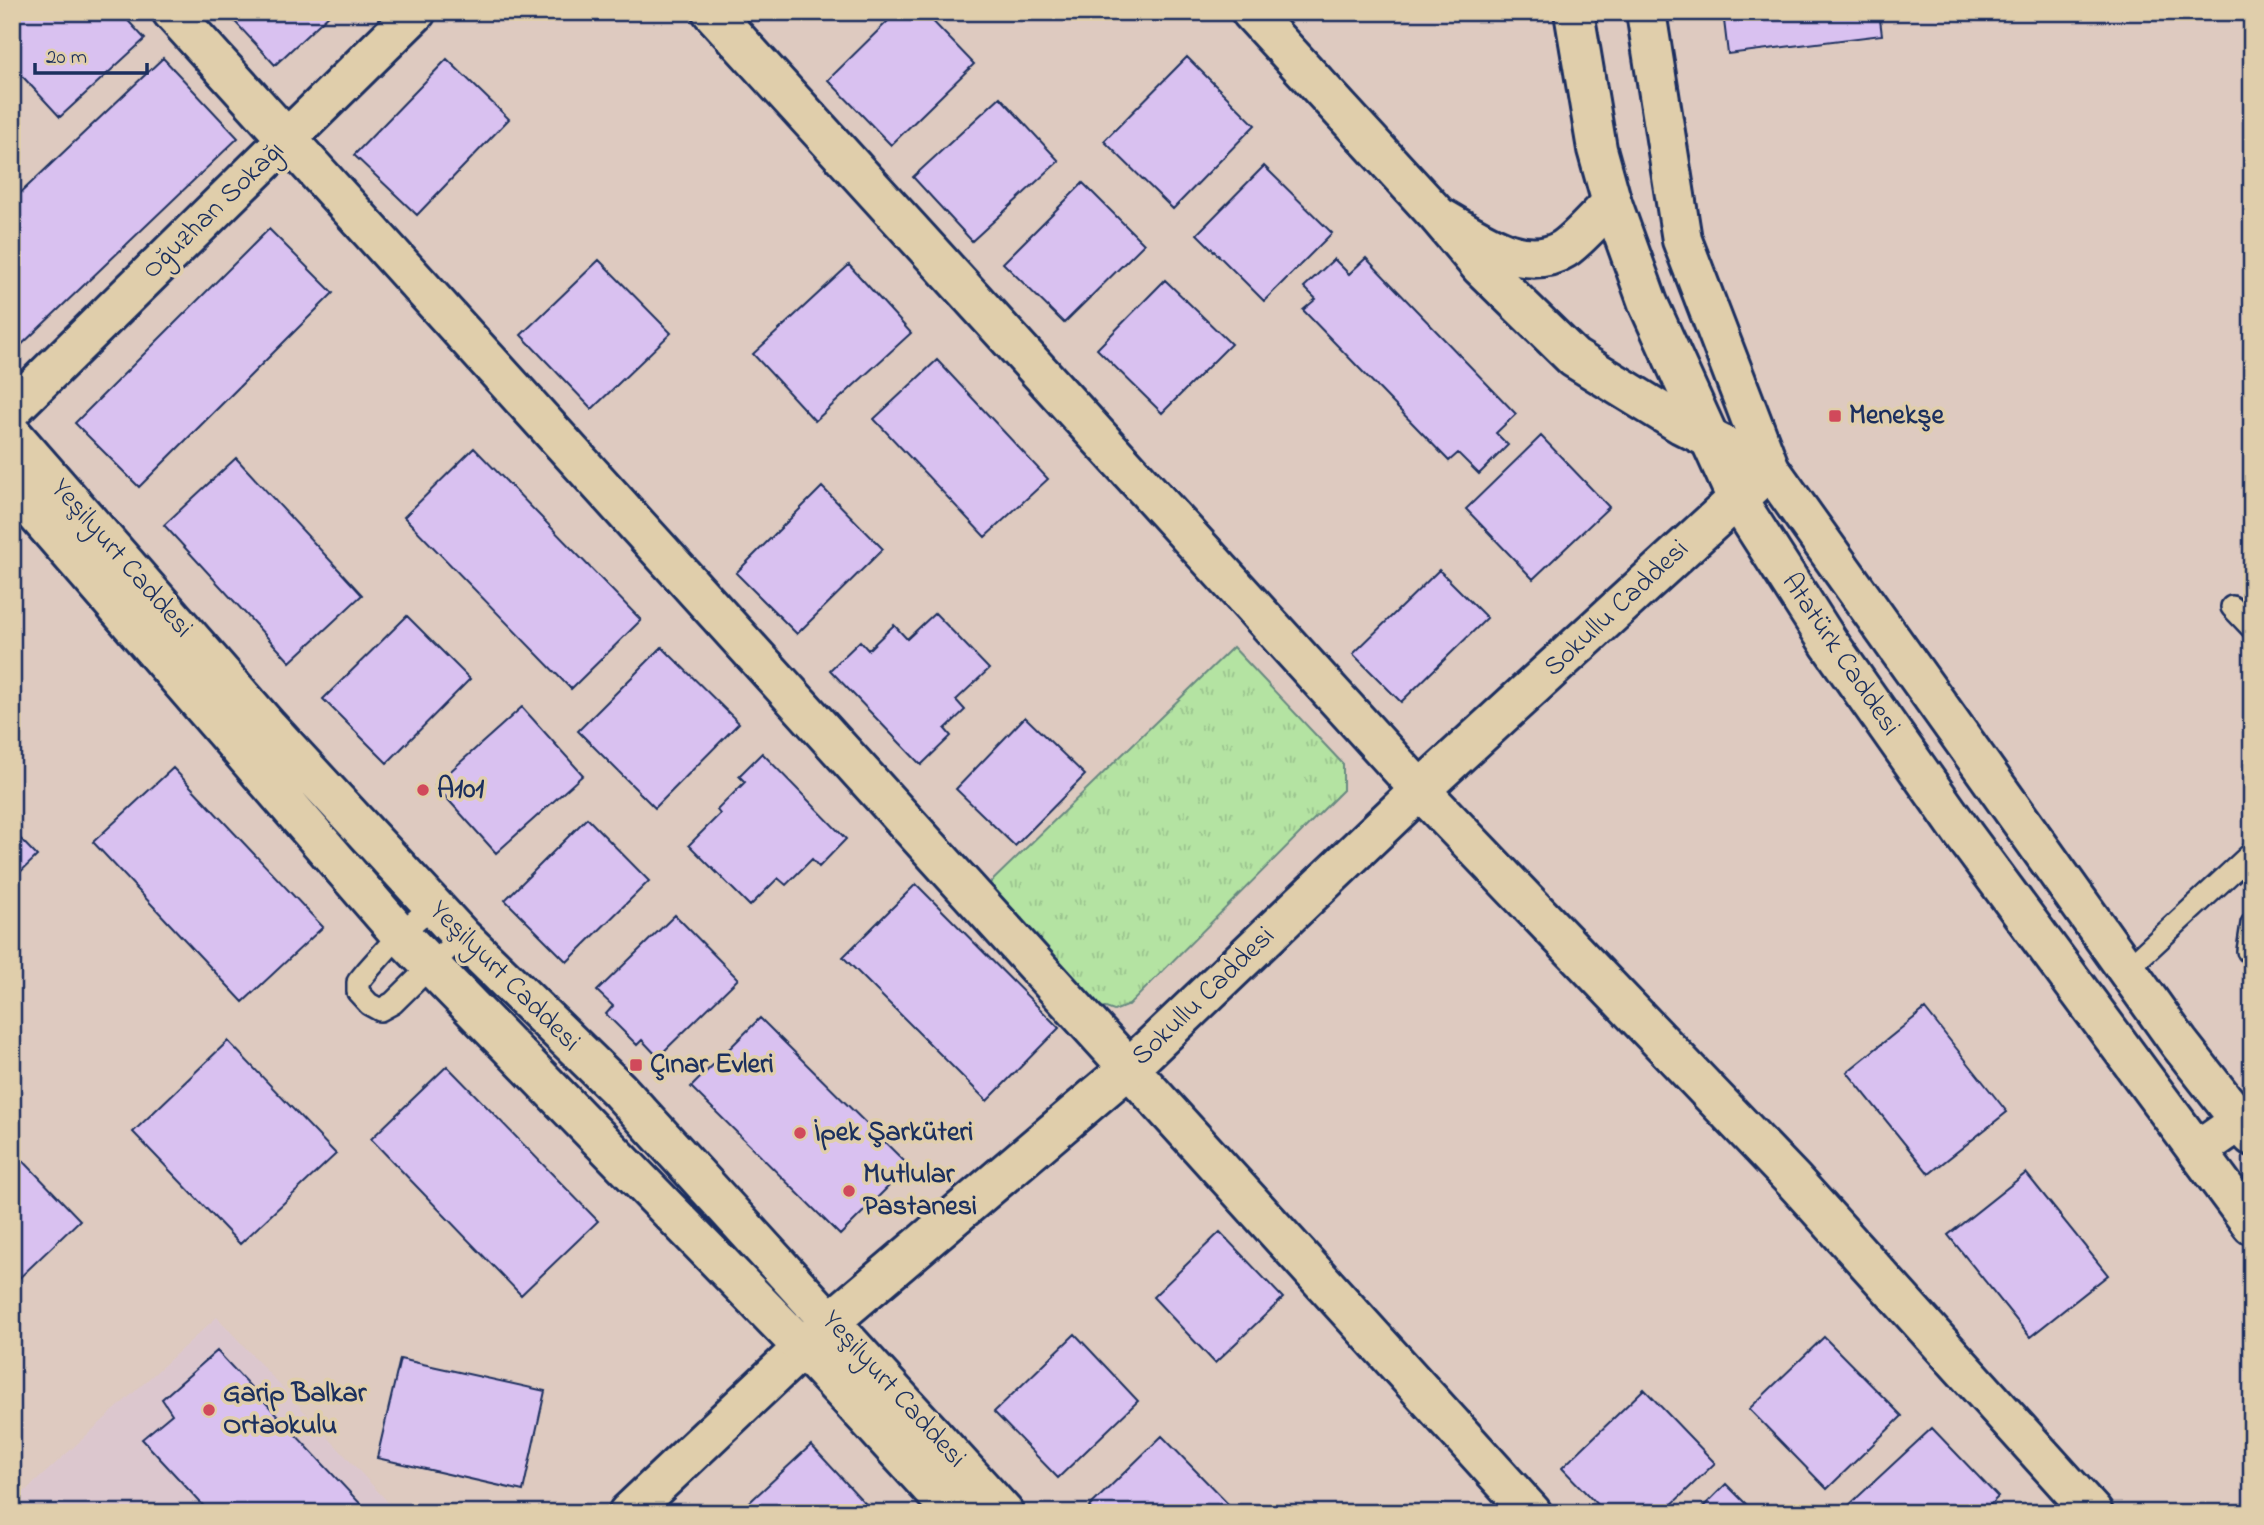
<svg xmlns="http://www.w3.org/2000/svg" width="2264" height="1525" viewBox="0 0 2264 1525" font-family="'Indie Flower',sans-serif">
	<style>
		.built { fill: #dcc7ce }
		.park { fill: url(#park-tufts); stroke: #688980; stroke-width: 2 }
		.building { fill: #d9c1f0; stroke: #1b2f5e; stroke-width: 2 }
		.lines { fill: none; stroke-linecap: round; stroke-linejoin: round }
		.service-casing { stroke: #1b2f5e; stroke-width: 26 }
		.minor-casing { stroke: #1b2f5e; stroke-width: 44 }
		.tertiary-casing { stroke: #1b2f5e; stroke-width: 44 }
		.secondary-casing { stroke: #1b2f5e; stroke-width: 44 }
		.service { stroke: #e0ceab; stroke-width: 21 }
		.minor { stroke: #e0ceab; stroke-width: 38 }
		.tertiary { stroke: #e0ceab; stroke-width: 38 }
		.secondary { stroke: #e0ceab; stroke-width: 38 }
		.poi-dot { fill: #d1495b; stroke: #e0ceab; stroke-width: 2.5 }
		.labels { text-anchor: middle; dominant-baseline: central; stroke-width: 7; stroke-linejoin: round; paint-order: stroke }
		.street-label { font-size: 28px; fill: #1b2f5e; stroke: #e0ceab }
		.poi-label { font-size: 28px; font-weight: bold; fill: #1b2f5e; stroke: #e0ceab; text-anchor: start }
	</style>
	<defs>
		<pattern id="park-tufts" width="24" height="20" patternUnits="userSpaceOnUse" patternTransform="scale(1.75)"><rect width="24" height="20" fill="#b4e3a2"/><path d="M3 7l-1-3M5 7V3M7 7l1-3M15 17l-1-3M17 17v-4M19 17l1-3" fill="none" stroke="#9ac38e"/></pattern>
	</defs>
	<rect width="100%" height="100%" fill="#decac0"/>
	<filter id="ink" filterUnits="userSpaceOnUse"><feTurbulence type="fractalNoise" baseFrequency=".0143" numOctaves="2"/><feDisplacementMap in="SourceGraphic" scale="14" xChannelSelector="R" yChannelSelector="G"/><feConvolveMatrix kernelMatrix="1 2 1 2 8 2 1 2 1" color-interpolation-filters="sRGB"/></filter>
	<g filter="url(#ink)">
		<path class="built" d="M217,1317L398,1513H12V1503Z"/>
		<path class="park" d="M1233,647L1343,764V790L1129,1005L1114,1011L1097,1005L988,885Z"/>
		<path class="building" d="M12,12H120L145,39L60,117L12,65Z
			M226,12H332L275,65Z
			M897,12H924L974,64L891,145L828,80Z
			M1723,12H1879L1882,35L1728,54Z
			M1187,57L1255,125L1173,209L1104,141Z
			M163,58L238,138L17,349L12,344V201Z
			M447,59L509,119L417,215L354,155Z
			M1000,97L1059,161L972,241L913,177Z
			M1264,166L1332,233L1264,301L1197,234Z
			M1083,183L1144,244L1064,323L1003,263Z
			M269,229L333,293L139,487L75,423Z
			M1366,258L1516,414L1496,433L1508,445L1479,474L1458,453L1449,461L1303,310L1316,299L1304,287L1334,259L1349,274Z
			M599,260L671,333L592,409L521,335Z
			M849,265L911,333L815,421L753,354Z
			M1165,280L1231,344L1162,413L1097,349Z
			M937,360L1048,479L985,537L874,419Z
			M1541,436L1609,507L1533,579L1466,509Z
			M474,448L641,620L571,689L404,517Z
			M236,458L362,595L290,662L164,525Z
			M822,487L883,549L797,634L736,573Z
			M1439,570L1487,618L1401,702L1353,654Z
			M935,613L989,669L956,700L965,710L945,729L951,736L921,765L830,670L860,641L868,650L894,625L907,639Z
			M407,616L470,679L387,763L323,699Z
			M662,647L739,723L655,808L578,731Z
			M522,707L583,775L496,853L435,785Z
			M1025,717L1085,775L1015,846L956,789Z
			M762,753L846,839L819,867L812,859L786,885L778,878L750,906L689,845L720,814L717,810L745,782L739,776Z
			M173,768L323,927L243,1002L93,842Z
			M587,818L649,881L567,962L505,900Z
			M12,830L37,856L12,880Z
			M916,884L1059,1028L987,1101L843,957Z
			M675,915L738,979L658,1057L642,1040L637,1045L606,1014L613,1006L597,991Z
			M1925,1009L2007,1112L1929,1174L1847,1072Z
			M760,1018L909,1166L840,1235L691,1087Z
			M228,1041L336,1154L240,1244L133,1132Z
			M447,1066L598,1221L521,1295L371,1139Z
			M12,1149L80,1220L12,1285Z
			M2026,1173L2108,1275L2030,1337L1948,1235Z
			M1220,1232L1283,1298L1215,1363L1153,1297Z
			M1075,1334L1138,1401L1058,1478L994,1412Z
			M1824,1337L1902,1416L1827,1489L1749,1409Z
			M217,1351L369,1513H210L142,1439L172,1414L162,1399Z
			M400,1359L545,1391L523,1491L377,1458Z
			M1644,1389L1715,1463L1663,1513H1605L1562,1468Z
			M1932,1428L1998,1497L1982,1513H1854L1848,1506Z
			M1162,1436L1230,1506L1223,1513H1095L1089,1507Z
			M811,1445L874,1513H739V1512Z
			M1726,1484L1755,1513H1697Z"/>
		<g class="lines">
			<defs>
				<path id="service" d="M2232,607L2252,628
					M432,906L400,934L367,971L358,982V992L369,1004L380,1010L393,1003L461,936
					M2252,924L2248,951L2252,956
					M2127,969L2252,853"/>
				<path id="minor" d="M172,12L1532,1513
					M712,12L1420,790L1794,1181L2093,1513"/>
				<path id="tertiary" d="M1251,12L1438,216
					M12,409L416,12
					M2197,1151L2240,1121
					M628,1513L831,1321L1129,1068L1420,790L1770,469L1681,424L1574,358L1481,267L1438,216C1474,236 1523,275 1564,249C1579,239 1598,216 1612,203"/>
				<path id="secondary" d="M1574,12L1597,149L1612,203L1648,303L1737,499L1829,643L1964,835L2252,1225
					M1646,12L1682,240L1770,469L2179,1043L2252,1136
					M12,434L268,727L461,936L619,1090L1004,1513
					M12,486L400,934L802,1347L954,1513"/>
			</defs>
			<use href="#service" class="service-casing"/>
			<use href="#minor" class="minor-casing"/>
			<use href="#tertiary" class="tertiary-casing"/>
			<use href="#secondary" class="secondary-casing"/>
			<use href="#service" class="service"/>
			<use href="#minor" class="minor"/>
			<use href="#tertiary" class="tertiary"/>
			<use href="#secondary" class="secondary"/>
		</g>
	</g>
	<g class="poi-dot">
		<rect x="1828" y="409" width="14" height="14" rx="3.5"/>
		<circle cx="423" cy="790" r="7"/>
		<rect x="629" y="1058" width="14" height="14" rx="3.5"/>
		<circle cx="800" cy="1133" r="7"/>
		<circle cx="849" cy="1191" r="7"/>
		<circle cx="209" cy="1410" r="7"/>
	</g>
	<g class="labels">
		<g class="street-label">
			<text transform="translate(214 211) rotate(-44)">Oğuzhan Sokağı</text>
			<text transform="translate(121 559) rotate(49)">Yeşilyurt Caddesi</text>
			<text transform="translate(1617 609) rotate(-43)">Sokullu Caddesi</text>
			<text transform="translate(1840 655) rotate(56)">Atatürk Caddesi</text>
			<text transform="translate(504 977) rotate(45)">Yeşilyurt Caddesi</text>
			<text transform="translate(1204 997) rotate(-44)">Sokullu Caddesi</text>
			<text transform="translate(893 1390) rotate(48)">Yeşilyurt Caddesi</text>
		</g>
		<g class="poi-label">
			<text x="1849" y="416">Menekşe</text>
			<text x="437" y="790">A101</text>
			<text x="650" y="1065">Çınar Evleri</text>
			<text x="814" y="1133">İpek Şarküteri</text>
			<text x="863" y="1175">Mutlular<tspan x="863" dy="32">Pastanesi</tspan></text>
			<text x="223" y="1394">Garip Balkar<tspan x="223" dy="32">Ortaokulu</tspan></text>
		</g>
	</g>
	<rect width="2264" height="1525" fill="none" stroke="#e0ceab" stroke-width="42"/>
	<rect x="21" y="21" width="2222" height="1483" fill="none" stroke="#1b2f5e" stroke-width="2.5" filter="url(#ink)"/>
	<path d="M35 63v10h112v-10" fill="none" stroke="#1b2f5e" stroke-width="3.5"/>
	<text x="46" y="63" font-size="21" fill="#1b2f5e" stroke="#e0ceab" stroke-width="5" paint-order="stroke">20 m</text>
</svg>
